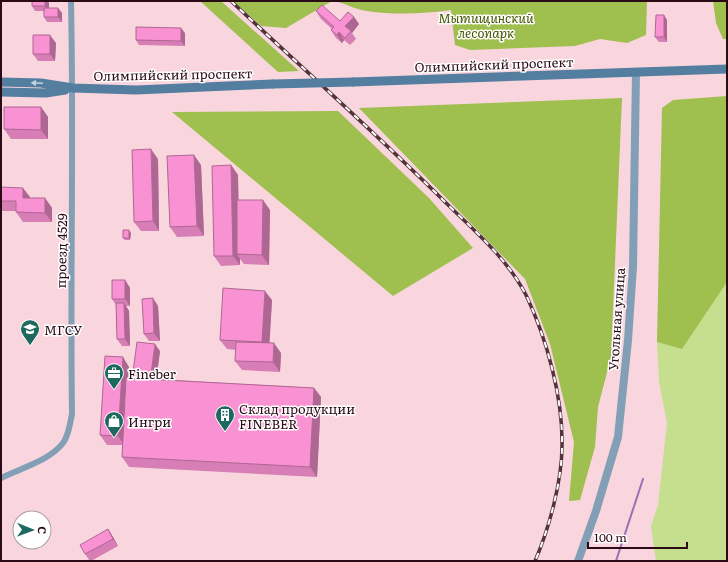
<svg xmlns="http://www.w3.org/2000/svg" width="728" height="562" viewBox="0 0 728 562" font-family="Literata,serif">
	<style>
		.green { fill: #c5df8e }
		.forest { fill: #9fbf4e }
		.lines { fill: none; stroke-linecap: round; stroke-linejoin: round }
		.stream { stroke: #9770b8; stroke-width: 2 }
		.minor { stroke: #829fb6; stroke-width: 6 }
		.tertiary { stroke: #829fb6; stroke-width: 8 }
		.secondary { stroke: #537ea0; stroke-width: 9 }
		.rail-casing { stroke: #52323b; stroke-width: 3.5 }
		.rail { stroke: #fff; stroke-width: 2; stroke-dasharray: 6; stroke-linecap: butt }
		.secondary-bridge { stroke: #537ea0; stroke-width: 9 }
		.wall { fill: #d67eb5 }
		.shaded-wall { fill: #ae6693 }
		.building { fill: #f992d2; stroke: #ae6693 }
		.oneway { fill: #c3d2de }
		.labels { text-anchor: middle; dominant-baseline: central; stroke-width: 3; stroke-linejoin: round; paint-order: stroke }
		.park-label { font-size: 13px; font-style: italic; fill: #445700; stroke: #fff }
		.street-label { font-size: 13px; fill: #2a0b15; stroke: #fff }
		.poi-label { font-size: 13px; fill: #2a0b15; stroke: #fff; text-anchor: start }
	</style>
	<rect width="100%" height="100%" fill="#f9d5dd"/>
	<path class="green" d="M727,282V561H656L651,526L658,505L667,423L659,382L657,342L682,348Z"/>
	<path class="forest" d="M200,1H221L299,71L278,72Z
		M233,1H332L286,28L261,26Z
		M334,1H647L646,35L627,43L600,39L575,46L470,50L455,45L451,10C424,14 394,15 367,11C356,10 345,3 334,1Z
		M713,1H727V39H723L716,23Z
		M727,96V282L682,349L657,342L662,108L673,100Z
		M622,98L611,357L598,407L595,447L580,500L569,501L574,442L550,344L525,279L359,108Z
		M338,111L429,198L473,248L393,296L172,112Z"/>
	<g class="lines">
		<path class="stream" d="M616,561L643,479"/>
		<path class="minor" d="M1,478C21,468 49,461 63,443C69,435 70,423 72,414C70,276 74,139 71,1"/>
		<path class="tertiary" d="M578,561L596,511L618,437L628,340L633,267L636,72"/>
		<path class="secondary" d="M1,82L41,83L73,88L136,90L273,84
			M353,82L727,69
			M1,92L46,93L65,90"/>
		<defs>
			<path id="rail" d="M231,1C300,66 371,129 439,196C469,226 506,256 526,295C547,339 563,398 562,446C562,481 549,529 535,561"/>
		</defs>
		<use href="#rail" class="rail-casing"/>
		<use href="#rail" class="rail"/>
		<path class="secondary-bridge" d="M273,84L353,82"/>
	</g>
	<path class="wall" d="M45,1H48L49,3V8H58L62,13V22H47L44,17V11H35L32,6Z
		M316,11L340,21L354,17L359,24L352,33L356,39L350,45L344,40L342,43L336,38L331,30L332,29L321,19Z
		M667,20V42H659L655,37Z
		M185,33V46L139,45L136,40Z
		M56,43L55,61H38L33,54Z
		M41,107L48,117V139H11L4,129Z
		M158,159L159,231H141L134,222Z
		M201,165L204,236L177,237L170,227Z
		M231,165L238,175V200L270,210L269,265L244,264L240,259V265L221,266L214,256Z
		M1,187L30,197V198H45L52,208V222H23L16,212V211H1Z
		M131,233L130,240H125L123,238Z
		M125,280L130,288V306H126L129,311L130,346H122L117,339L116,305L112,299Z
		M272,300L269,343L281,353L280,372L242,370L235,361L236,350L227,349L220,340Z
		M158,306L160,341H149L144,334Z
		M160,351L156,379L314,388L321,397L317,477L129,467L122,457L123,445H107L100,435L129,367V378H137L133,372Z
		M108,529L113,537L118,546L91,561H90L85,554Z"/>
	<path class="shaded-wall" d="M45,1H48L49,3V11L45,6Z
		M58,8L62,13V22L58,17Z
		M664,15L667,20V42L664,37Z
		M354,17L359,24L352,33L345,26Z
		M181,28L185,33V46L181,41Z
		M339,32L344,40L342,43L337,35Z
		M50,35L56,43L55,61L50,54Z
		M41,107L48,117V139L41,130Z
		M151,149L158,159L159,231L153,221Z
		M194,155L201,165L204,236L197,226Z
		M231,165L238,175L240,255L237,254L240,259V265L233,256Z
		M23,188L30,197V208L23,198Z
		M45,198L52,208V222L45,213Z
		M263,200L270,210L269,265L262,255Z
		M129,230L131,233L130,240L129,238Z
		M125,280L130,288V306L125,299Z
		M265,291L272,300L269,352L262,342Z
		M153,298L158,306L160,341L154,333Z
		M124,303L129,311L130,346L125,339Z
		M274,343L281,353L280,372L273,362Z
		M155,344L160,351L156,382L151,374Z
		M123,357L129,367L125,446L118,436Z
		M314,388L321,397L317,477L310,467Z
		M108,529L113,537L118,546L113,539Z"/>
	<path class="building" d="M32,1H45V6H32Z
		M322,5L340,21L348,12L354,17L345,26L351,31L345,38L339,32L337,35L331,30L334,27L316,11Z
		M44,8H58V17H44Z
		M656,15H664V37H655Z
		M136,27L181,28V41L136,40Z
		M33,35H50V54H33Z
		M4,107H41V130L4,129Z
		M151,149L153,221L134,222L132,150Z
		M194,155L197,226L170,227L167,156Z
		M231,165L233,256H214L212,166Z
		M1,187L23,188V198H45V213L16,212V201H1Z
		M237,200H263L262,255L237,254Z
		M123,230H129V238H123Z
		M112,280H125V299H112Z
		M223,288L265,291L262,342L220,340Z
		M153,298L154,333L144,334L142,299Z
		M116,303H124L125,339H117Z
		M137,342L155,344L151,374L133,372Z
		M236,342L274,343L273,362L235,361Z
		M105,356L123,357L118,436L100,435Z
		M126,378L314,388L310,467L122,457Z
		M108,529L113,539L85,554L80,545Z"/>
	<defs><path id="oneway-solid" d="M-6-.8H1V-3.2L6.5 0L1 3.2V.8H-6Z"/></defs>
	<use class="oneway" href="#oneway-solid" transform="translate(37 83) rotate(-177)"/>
	<defs>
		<symbol id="university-pin" viewBox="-11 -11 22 30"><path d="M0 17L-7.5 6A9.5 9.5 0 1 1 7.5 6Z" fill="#1f685f" stroke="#fff"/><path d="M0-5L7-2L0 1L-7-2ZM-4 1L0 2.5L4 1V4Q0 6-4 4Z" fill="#fff"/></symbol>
		<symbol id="office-pin" viewBox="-11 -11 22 30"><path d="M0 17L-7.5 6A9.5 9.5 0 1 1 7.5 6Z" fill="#1f685f" stroke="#fff"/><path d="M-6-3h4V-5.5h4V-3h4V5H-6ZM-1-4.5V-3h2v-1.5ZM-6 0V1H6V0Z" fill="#fff"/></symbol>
		<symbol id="building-pin" viewBox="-11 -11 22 30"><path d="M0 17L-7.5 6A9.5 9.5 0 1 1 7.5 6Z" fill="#1f685f" stroke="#fff"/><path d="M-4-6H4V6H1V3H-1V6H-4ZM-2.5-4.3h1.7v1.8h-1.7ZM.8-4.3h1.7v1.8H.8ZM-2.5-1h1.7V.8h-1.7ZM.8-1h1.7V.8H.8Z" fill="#fff"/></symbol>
		<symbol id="shop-pin" viewBox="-11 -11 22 30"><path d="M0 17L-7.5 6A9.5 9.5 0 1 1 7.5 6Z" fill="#1f685f" stroke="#fff"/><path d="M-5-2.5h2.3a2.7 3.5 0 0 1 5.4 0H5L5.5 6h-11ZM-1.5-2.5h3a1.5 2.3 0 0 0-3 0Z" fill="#fff"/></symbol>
	</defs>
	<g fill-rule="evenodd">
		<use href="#university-pin" x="19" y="318" width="22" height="30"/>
		<use href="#office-pin" x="103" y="362" width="22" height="30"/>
		<use href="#building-pin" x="214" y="404" width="22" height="30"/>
		<use href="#shop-pin" x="103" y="410" width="22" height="30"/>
	</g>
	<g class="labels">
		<g class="park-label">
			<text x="486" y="17">Мытищинский<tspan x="486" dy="15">лесопарк</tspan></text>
		</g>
		<g class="street-label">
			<text transform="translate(494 64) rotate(-2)">Олимпийский проспект</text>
			<text transform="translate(173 74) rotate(-1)">Олимпийский проспект</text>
			<text transform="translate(61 251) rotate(-89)">проезд 4529</text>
			<text transform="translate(616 319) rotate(-86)">Угольная улица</text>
		</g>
		<g class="poi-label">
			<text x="44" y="329">МГСУ</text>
			<text x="128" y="373">Fineber</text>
			<text x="239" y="408">Склад продукции<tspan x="239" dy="15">FINEBER</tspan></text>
			<text x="128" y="421">Ингри</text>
		</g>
	</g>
	<rect width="728" height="562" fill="none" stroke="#2a0b15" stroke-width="4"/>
	<g transform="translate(32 530) rotate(91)"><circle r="19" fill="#ffffff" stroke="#aa9da1"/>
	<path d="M0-3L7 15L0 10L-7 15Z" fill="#1f685f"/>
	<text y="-6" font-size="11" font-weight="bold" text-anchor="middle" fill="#2a0b15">С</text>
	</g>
	<path d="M588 542v6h99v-6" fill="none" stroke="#2a0b15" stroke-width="2"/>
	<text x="594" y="542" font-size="12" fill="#2a0b15" stroke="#ffffff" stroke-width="3" paint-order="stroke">100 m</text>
</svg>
